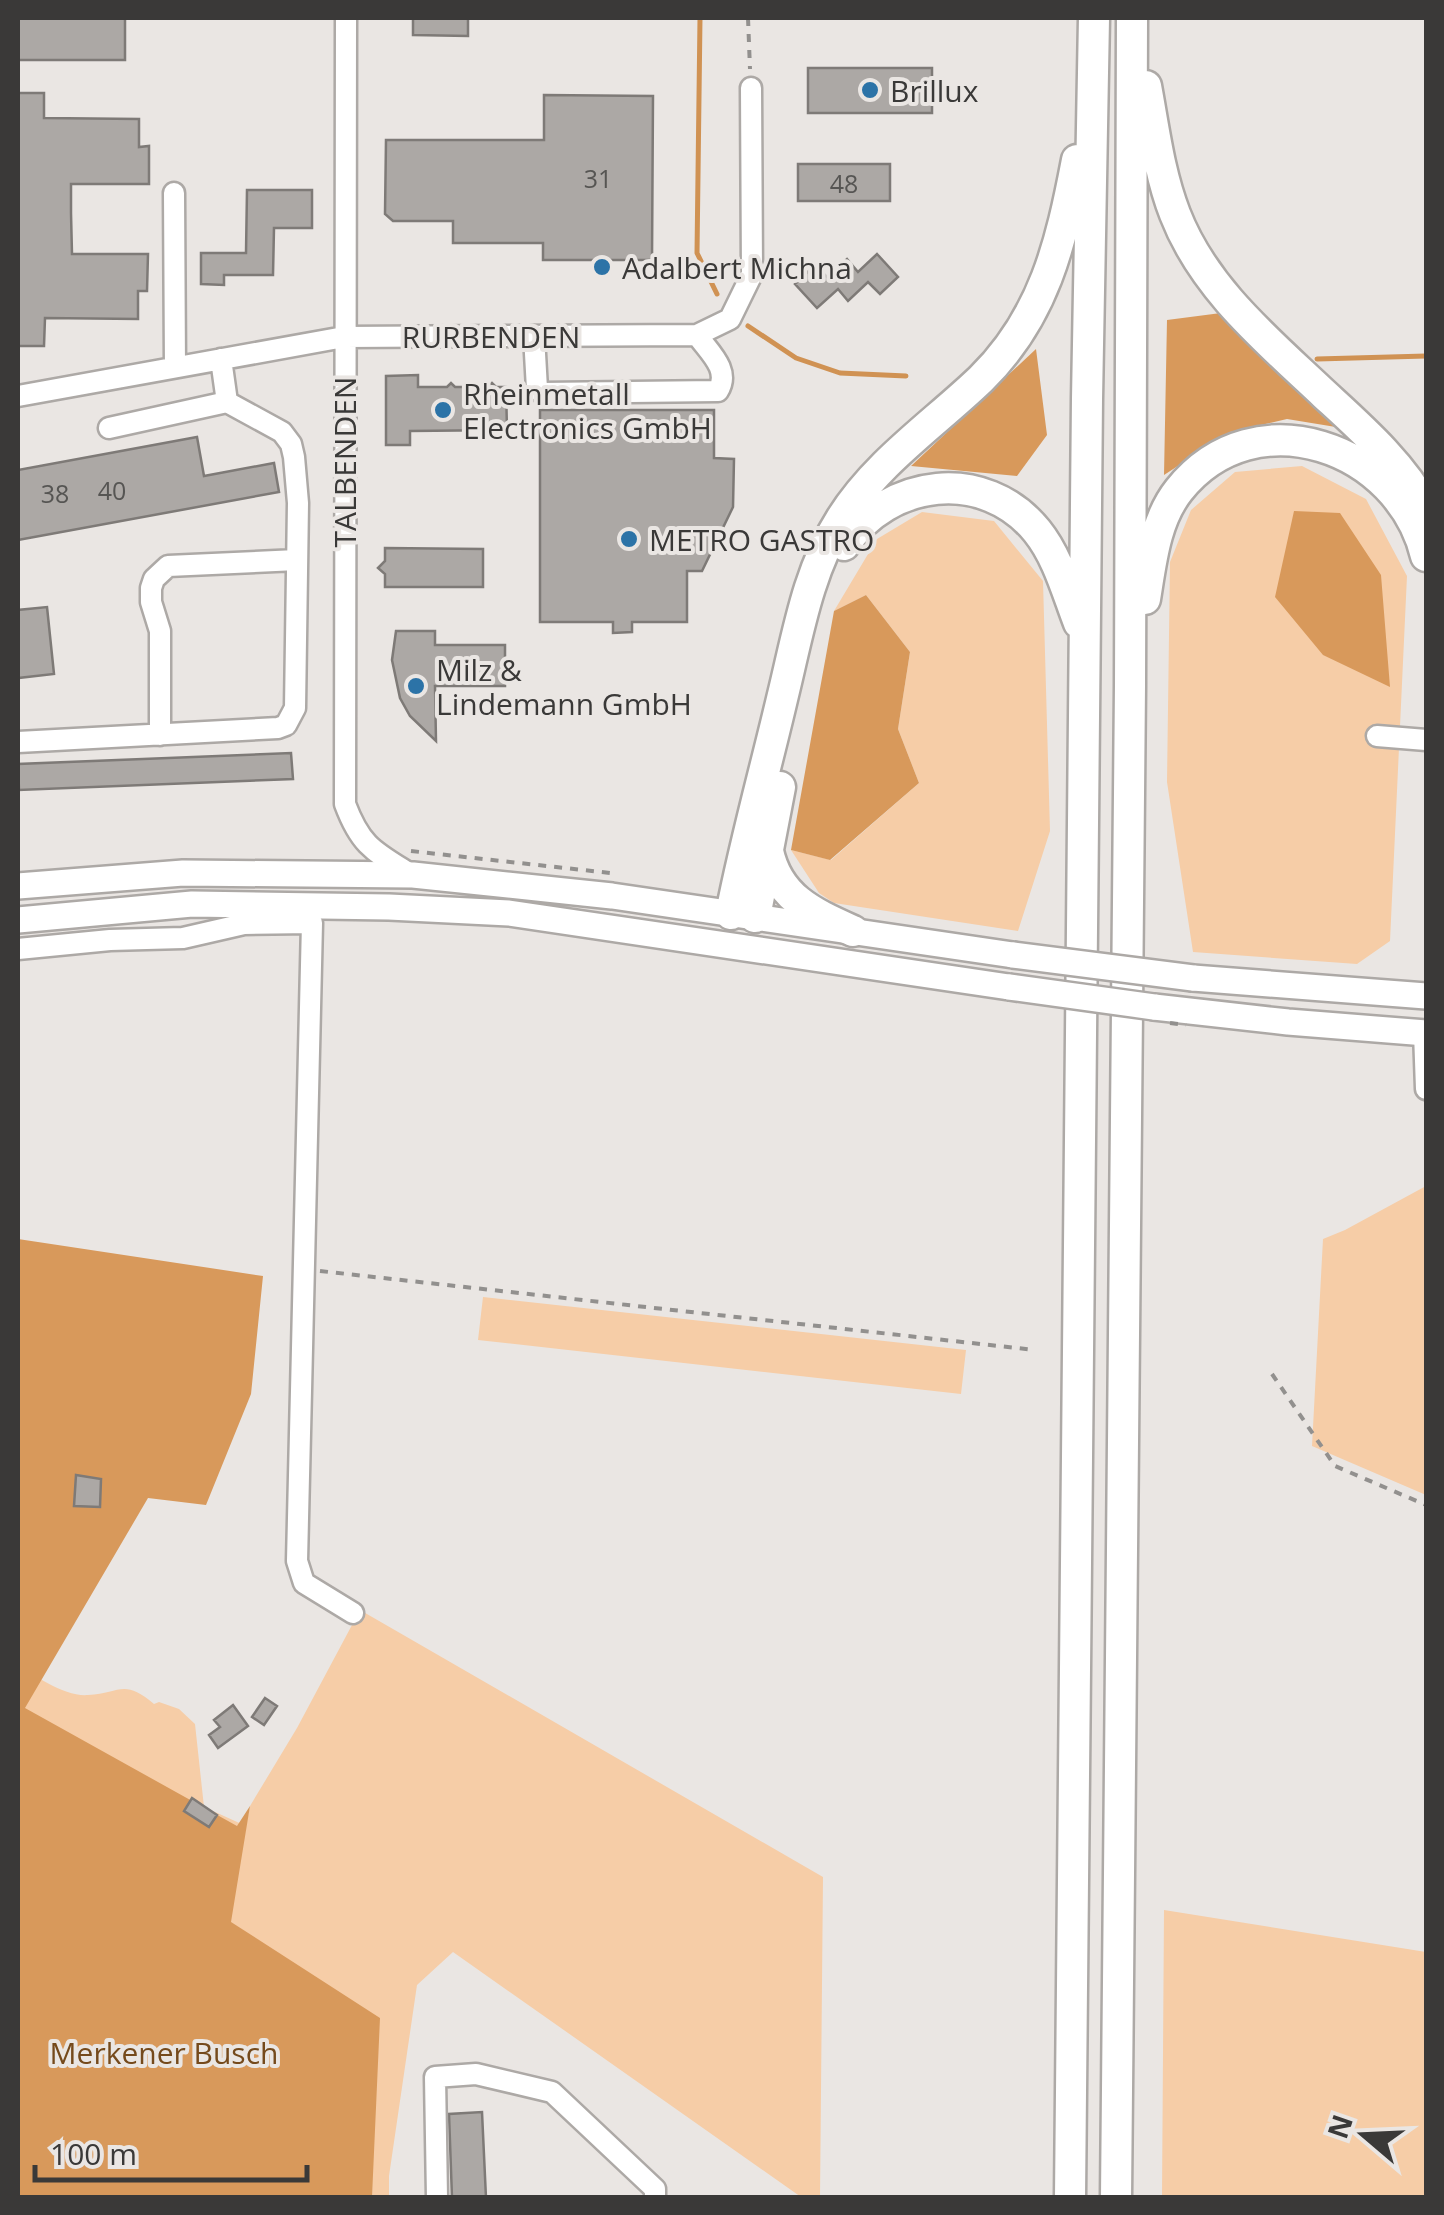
<svg xmlns="http://www.w3.org/2000/svg" width="1444" height="2215" viewBox="0 0 1444 2215" font-family="'Open Sans',sans-serif">
	<style>
		.green { fill: #f6cda7 }
		.forest { fill: #d8995b }
		.lines { fill: none; stroke-linecap: round; stroke-linejoin: round }
		.stream { stroke: #d09253; stroke-width: 5 }
		.building { fill: #aca8a5; stroke: #7e7a77; stroke-width: 2.5 }
		.minor-casing { stroke: #ada9a6; stroke-width: 25 }
		.major-casing { stroke: #ada9a6; stroke-width: 30 }
		.highway-casing { stroke: #ada9a6; stroke-width: 35 }
		.path { stroke: #92908e; stroke-width: 4; stroke-dasharray: 8 8; stroke-linecap: butt }
		.minor { stroke: #fff; stroke-width: 20 }
		.major { stroke: #fff; stroke-width: 25 }
		.highway { stroke: #fff; stroke-width: 30 }
		.major-bridge-casing { stroke: #ada9a6; stroke-width: 30; stroke-linecap: butt }
		.path-bridge { stroke: #92908e; stroke-width: 4; stroke-dasharray: 8 8; stroke-linecap: butt }
		.major-bridge { stroke: #fff; stroke-width: 25 }
		.poi-dot { fill: #2c73a7; stroke: #eae6e3; stroke-width: 4 }
		.labels { text-anchor: middle; dominant-baseline: central; stroke-width: 8; stroke-linejoin: round; paint-order: stroke }
		.number-label { font-size: 25px; fill: #565553 }
		.poi-label { font-size: 30px; fill: #3a3938; stroke: #eae6e3; text-anchor: start }
		.street-label { font-size: 30px; fill: #3a3938; stroke: #eae6e3 }
		.park-label { font-size: 30px; fill: #754a1c; stroke: #eae6e3 }
	</style>
	<rect width="100%" height="100%" fill="#eae6e3"/>
	<path class="green" d="M1302,466L1366,499L1407,576L1390,941L1357,964L1193,952L1167,782L1170,562L1191,510L1235,472Z
		M922,512L994,521L1043,581L1050,831L1018,931L834,903L819,893L791,850L831,860L919,783L898,729L910,652L866,595L834,611L877,539Z
		M1426,1186V1495L1312,1446L1323,1239L1345,1230Z
		M483,1297L966,1350L961,1394L478,1340Z
		M360,1610L823,1877L820,2197H801L453,1952L417,1985L389,2176V2197H18V1660C31,1676 66,1697 88,1695C120,1693 124,1678 154,1704L159,1702L179,1709L195,1724L204,1807L246,1826L250,1806L297,1728Z
		M1164,1910L1426,1952V2197H1162Z"/>
	<path class="forest" d="M1221,313L1348,429L1287,419L1230,432L1164,475L1167,320Z
		M1036,349L1047,435L1017,476L911,466Z
		M1294,511L1340,513L1381,575L1390,687L1323,655L1275,597Z
		M866,595L910,652L898,729L919,783L830,860L791,850L834,611Z
		M18,1239L263,1276L251,1394L206,1505L148,1498L25,1708L237,1826L250,1806L231,1922L380,2018L372,2197H18Z"/>
	<g class="lines">
		<path class="stream" d="M700,18L697,253L717,294
			M748,326L796,358L840,373L906,376
			M1317,359L1426,356"/>
	</g>
	<path class="building" d="M18,18H125V60H18Z
		M413,18H468V36L413,35Z
		M808,68H932V113H808Z
		M18,93H44V118L139,119V147L149,146V184H71V213L72,254H148L147,291H138V319L45,318L44,346H18Z
		M544,95L653,96L652,260H543V243H453V221H393L385,214L386,140H544Z
		M798,164H890V201H798Z
		M247,190H312V228H274L273,275H224V285L201,284V253H246Z
		M877,254L898,277L880,294L868,282L848,301L838,289L817,308L795,284L815,265L827,277L847,259L858,272Z
		M418,375V387H447L451,383L455,387H488L492,383L496,387H506L507,430L410,431V445H386V376Z
		M540,410H714V458L734,459L733,507L702,571H687V622H632V632L613,633V622H540Z
		M197,437L204,476L274,463L279,492L18,540V470Z
		M385,548L483,549V587H385V574L378,568L385,561Z
		M47,607L54,674L18,678V610Z
		M396,631H435V645H505V686H435L436,741L410,716L400,698L392,660Z
		M291,753L293,779L19,790L18,764Z
		M76,1475L101,1479L100,1507L74,1506Z
		M265,1698L277,1706L264,1725L252,1717Z
		M233,1705L248,1726L218,1748L209,1735L220,1727L214,1720Z
		M192,1798L217,1815L209,1827L184,1811Z
		M482,2112L486,2198H452L449,2114Z"/>
	<g class="lines">
		<defs>
			<path id="minor" d="M346,18L345,804C361,847 375,852 412,875
				M174,193L175,367
				M534,336L537,389L542,393L718,391C731,370 709,352 697,335
				M221,359L227,402
				M18,396L344,337L697,335L730,319L752,274L751,88
				M160,735V631L151,602V588L154,579L168,566L297,560
				M1377,736L1426,740
				M18,742L278,728L286,725L295,708L298,503L294,457L291,444L282,432L227,402L109,428
				M18,949L110,940L183,938L244,924L312,923L297,1561L304,1583L353,1613
				M1424,1032L1426,1089
				M437,2198L435,2077L476,2074L552,2092L655,2189V2198"/>
			<path id="major" d="M18,886L183,873L413,875L612,896L1013,955
				M18,920L192,904L389,907L509,913L1009,987
				M1193,978L1426,996
				M1154,1007L1288,1022L1426,1033"/>
			<path id="highway" d="M1146,86C1154,129 1159,173 1175,214C1204,289 1268,341 1325,395C1362,429 1403,465 1426,509
				M844,545C888,479 984,466 1037,531C1058,557 1067,592 1079,623
				M1145,599C1151,562 1155,520 1179,490C1255,395 1400,447 1426,556
				M768,851C778,898 813,913 853,931
				M731,914C745,842 765,771 782,699C797,639 807,572 841,519C876,463 934,424 981,379C1044,317 1061,244 1077,160
				M755,917L780,787
				M1070,2198L1087,399L1094,18
				M1116,2198L1130,686L1132,18"/>
		</defs>
		<use href="#minor" class="minor-casing"/>
		<use href="#major" class="major-casing"/>
		<use href="#highway" class="highway-casing"/>
		<path class="path" d="M748,18L750,69
			M411,851L610,873
			M320,1271L1035,1350
			M1272,1374L1335,1466L1426,1505"/>
		<use href="#minor" class="minor"/>
		<use href="#major" class="major"/>
		<use href="#highway" class="highway"/>
		<defs>
			<path id="major-bridge" d="M1013,955L1193,978
				M1009,987L1154,1007"/>
		</defs>
		<use href="#major-bridge" class="major-bridge-casing"/>
		<path class="path-bridge" d="M1170,1023L1186,1025"/>
		<use href="#major-bridge" class="major-bridge"/>
	</g>
	<g class="poi-dot">
		<circle cx="870" cy="90" r="10"/>
		<circle cx="602" cy="267" r="10"/>
		<circle cx="443" cy="410" r="10"/>
		<circle cx="629" cy="539" r="10"/>
		<circle cx="416" cy="686" r="10"/>
	</g>
	<g class="labels">
		<g class="number-label">
			<text x="598" y="178">31</text>
			<text x="844" y="183">48</text>
			<text x="112" y="490">40</text>
			<text x="55" y="493">38</text>
		</g>
		<g class="poi-label">
			<text x="890" y="90">Brillux</text>
			<text x="622" y="267">Adalbert Michna</text>
			<text x="463" y="393">Rheinmetall<tspan x="463" dy="34">Electronics GmbH</tspan></text>
			<text x="649" y="539">METRO GASTRO</text>
			<text x="436" y="669">Milz &amp;<tspan x="436" dy="34">Lindemann GmbH</tspan></text>
		</g>
		<g class="street-label">
			<text x="491" y="336">RURBENDEN</text>
			<text transform="translate(344 462) rotate(-90)">TALBENDEN</text>
		</g>
		<g class="park-label">
			<text x="164" y="2052">Merkener Busch</text>
		</g>
	</g>
	<rect width="1444" height="2215" fill="none" stroke="#3a3938" stroke-width="40"/>
	<g transform="translate(1364 2135) rotate(289)" stroke="#eae6e3" stroke-width="8" paint-order="stroke">
	<path d="M0-8L18 38L0 25L-18 38Z" fill="#3a3938"/>
	<text y="-15" font-size="28" font-weight="bold" text-anchor="middle" fill="#3a3938">N</text>
	</g>
	<path d="M35 2165v15h272v-15" fill="none" stroke="#3a3938" stroke-width="5"/>
	<text x="50" y="2165" font-size="30" fill="#3a3938" stroke="#eae6e3" stroke-width="8" paint-order="stroke">100 m</text>
</svg>
